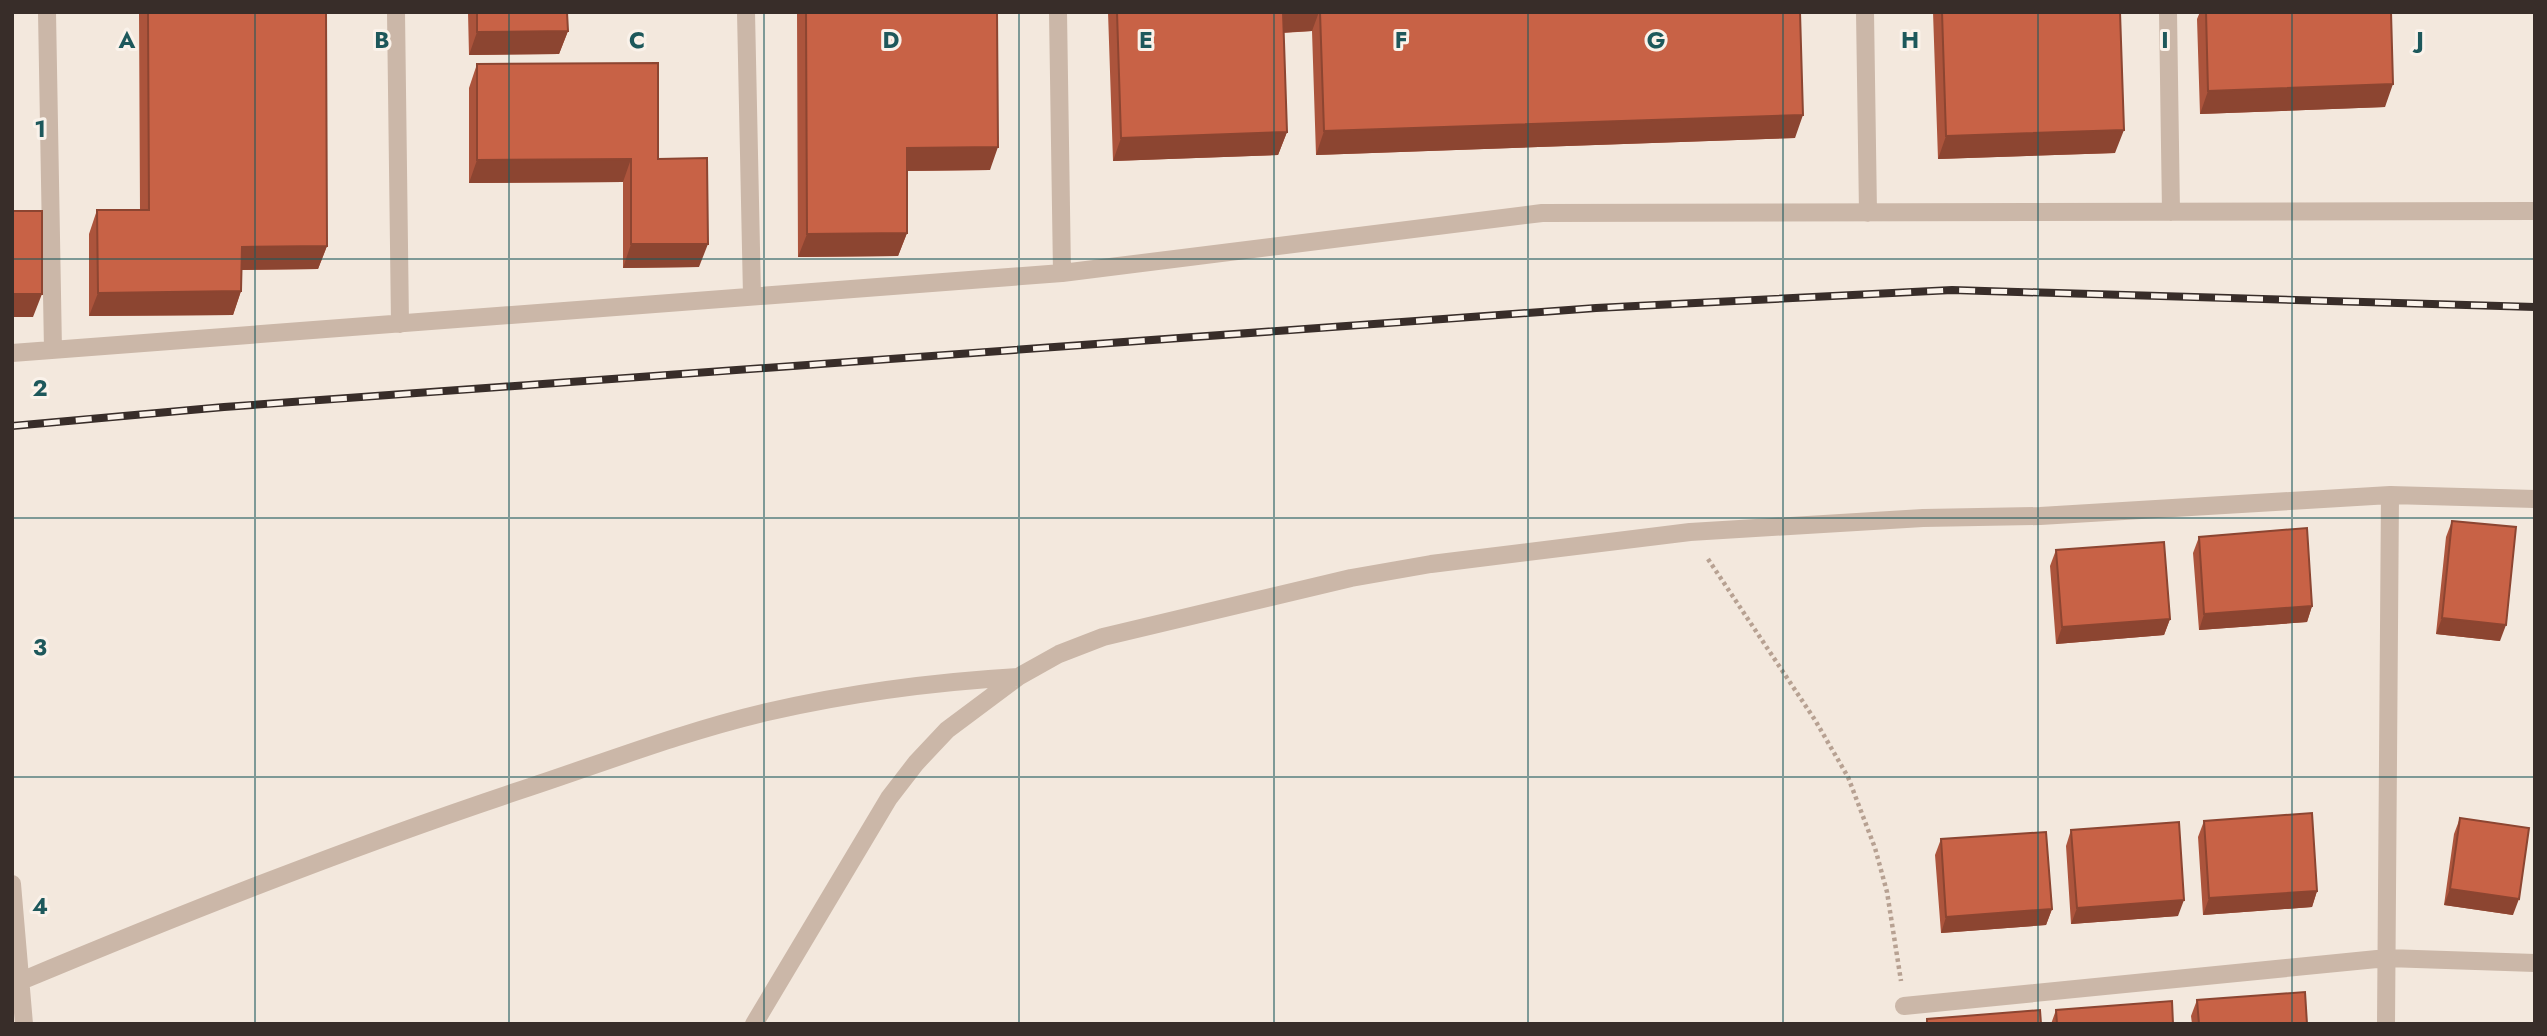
<svg xmlns="http://www.w3.org/2000/svg" width="2547" height="1036" viewBox="0 0 2547 1036" font-family="Jost,sans-serif">
	<style>
		.lines { fill: none; stroke-linecap: round; stroke-linejoin: round }
		.path { stroke: #b7a192; stroke-width: 4.5; stroke-dasharray: 3.5 3.5; stroke-linecap: butt }
		.minor { stroke: #cbb7a8; stroke-width: 18 }
		.rail-casing { stroke: #382d29; stroke-width: 8 }
		.rail { stroke: #faf2ea; stroke-width: 5; stroke-dasharray: 16; stroke-linecap: butt }
		.wall { fill: #ac543c }
		.shaded-wall { fill: #8c4531 }
		.building { fill: #c86246; stroke: #8c4531; stroke-width: 2 }
		.grid { fill: none; stroke: #1d585b; stroke-width: 2; stroke-opacity: 0.55 }
		.grid-label { font-size: 23px; text-anchor: middle; font-weight: bold; fill: #1d585b; stroke: #faf2ea; stroke-width: 6; stroke-linejoin: round; paint-order: stroke }
	</style>
	<rect width="100%" height="100%" fill="#f3e8dd"/>
	<g class="lines">
		<path class="path" d="M1708,559L1815,720L1848,777L1875,848L1887,892L1901,981"/>
		<path class="minor" d="M47,12L53,350
			M396,12L400,324
			M746,12L752,296
			M1058,12L1062,273
			M1865,12L1868,213
			M2168,12L2171,212
			M12,353L1062,273L1542,213L2535,211
			M12,884L24,1024
			M21,981C188,911 357,844 530,787C608,761 686,731 767,712C850,693 933,682 1018,677
			M1904,1006L2387,958L2535,963
			M754,1024L889,798L916,763L947,730L1018,677L1059,654L1103,637L1351,578L1431,564L1690,532L1923,518L2040,516L2390,495L2535,499
			M2386,1024L2390,495"/>
		<defs>
			<path id="rail" d="M12,426L224,407L1596,308L1952,290L2535,307"/>
		</defs>
		<use href="#rail" class="rail-casing"/>
		<use href="#rail" class="rail"/>
	</g>
	<path class="wall" d="M139,12H326L327,246L318,269L242,270L241,291L233,315L89,316V234L97,210H140Z
		M468,12H567L568,31L559,54L469,55Z
		M797,12H997L990,170L907,171V233L898,256L798,257Z
		M1108,12H1800L1795,138L1316,155L1312,31L1283,33L1287,132L1278,155L1113,161Z
		M1933,12H2120L2115,153L1938,159Z
		M2200,12H2391L2385,107L2200,114L2197,19Z
		M477,64L658,159L699,267L623,268V182L469,183V88Z
		M2452,521L2500,641L2436,634L2446,537Z
		M2199,537L2312,606L2307,622L2199,630L2193,553Z
		M2056,550L2170,619L2164,635L2056,644L2050,566Z
		M2460,818L2513,915L2444,905L2454,834Z
		M2204,821L2317,891L2312,907L2203,915L2198,837Z
		M2071,830L2178,916L2071,924L2066,846Z
		M1941,839L2052,909L2046,925L1941,933L1935,855Z
		M2197,1000L2307,1024H2192L2191,1016Z
		M2056,1010L2173,1024H2051Z"/>
	<path class="shaded-wall" d="M1282,12H1319L1312,31L1274,33Z
		M568,31L559,54L469,55L477,32Z
		M2393,84L2385,107L2200,114L2208,91Z
		M1803,115L1795,138L1316,155L1324,131Z
		M2124,130L2115,153L1938,159L1946,136Z
		M1287,132L1278,155L1113,161L1121,138Z
		M998,147L990,170L898,171L907,148Z
		M631,159L623,182L469,183L477,160Z
		M907,233L898,256L798,257L807,234Z
		M631,244H708L699,267L623,268Z
		M327,246L318,269L233,270L242,247Z
		M241,291L233,315L89,316L98,293Z
		M12,294H42L33,317H12Z
		M2312,606L2307,622L2199,630L2204,614Z
		M2442,618L2506,625L2500,641L2436,634Z
		M2170,619L2164,635L2056,644L2062,627Z
		M2450,889L2519,899L2513,915L2444,905Z
		M2317,891L2312,907L2203,915L2209,898Z
		M2184,900L2178,916L2071,924L2077,908Z
		M2052,909L2046,925L1941,933L1946,917Z"/>
	<path class="building" d="M148,12H326L327,246L242,247L241,291L98,293L97,210H149Z
		M477,12H567L568,31L477,32Z
		M806,12H997L998,147L907,148V233L807,234Z
		M1117,12H1283L1287,132L1121,138Z
		M1320,12H1800L1803,115L1324,131Z
		M1942,12H2120L2124,130L1946,136Z
		M2206,12H2391L2393,84L2208,91Z
		M658,63V159L707,158L708,244H631V159L477,160V64Z
		M12,211H42V294H12Z
		M2452,521L2516,527L2506,625L2442,618Z
		M2307,528L2312,606L2204,614L2199,537Z
		M2164,542L2170,619L2062,627L2056,550Z
		M2312,813L2317,891L2209,898L2204,821Z
		M2460,818L2529,828L2519,899L2450,889Z
		M2179,822L2184,900L2077,908L2071,830Z
		M2046,832L2052,909L1946,917L1941,839Z
		M2305,992L2307,1024H2199L2197,1000Z
		M2172,1001L2173,1024H2057L2056,1010Z
		M2040,1010L2041,1024H1927V1019Z"/>
	<path class="grid" d="M255,12V1024M509,12V1024M764,12V1024M1019,12V1024M1274,12V1024M1528,12V1024M1783,12V1024M2038,12V1024M2292,12V1024M12,259H2535M12,518H2535M12,777H2535"/>
	<g class="grid-label">
		<text x="127" y="48">A</text>
		<text x="382" y="48">B</text>
		<text x="637" y="48">C</text>
		<text x="891" y="48">D</text>
		<text x="1146" y="48">E</text>
		<text x="1401" y="48">F</text>
		<text x="1656" y="48">G</text>
		<text x="1910" y="48">H</text>
		<text x="2165" y="48">I</text>
		<text x="2420" y="48">J</text>
		<text x="40" y="137">1</text>
		<text x="40" y="396">2</text>
		<text x="40" y="655">3</text>
		<text x="40" y="914">4</text>
	</g>
	<rect width="2547" height="1036" fill="none" stroke="#382d29" stroke-width="28"/>
</svg>
